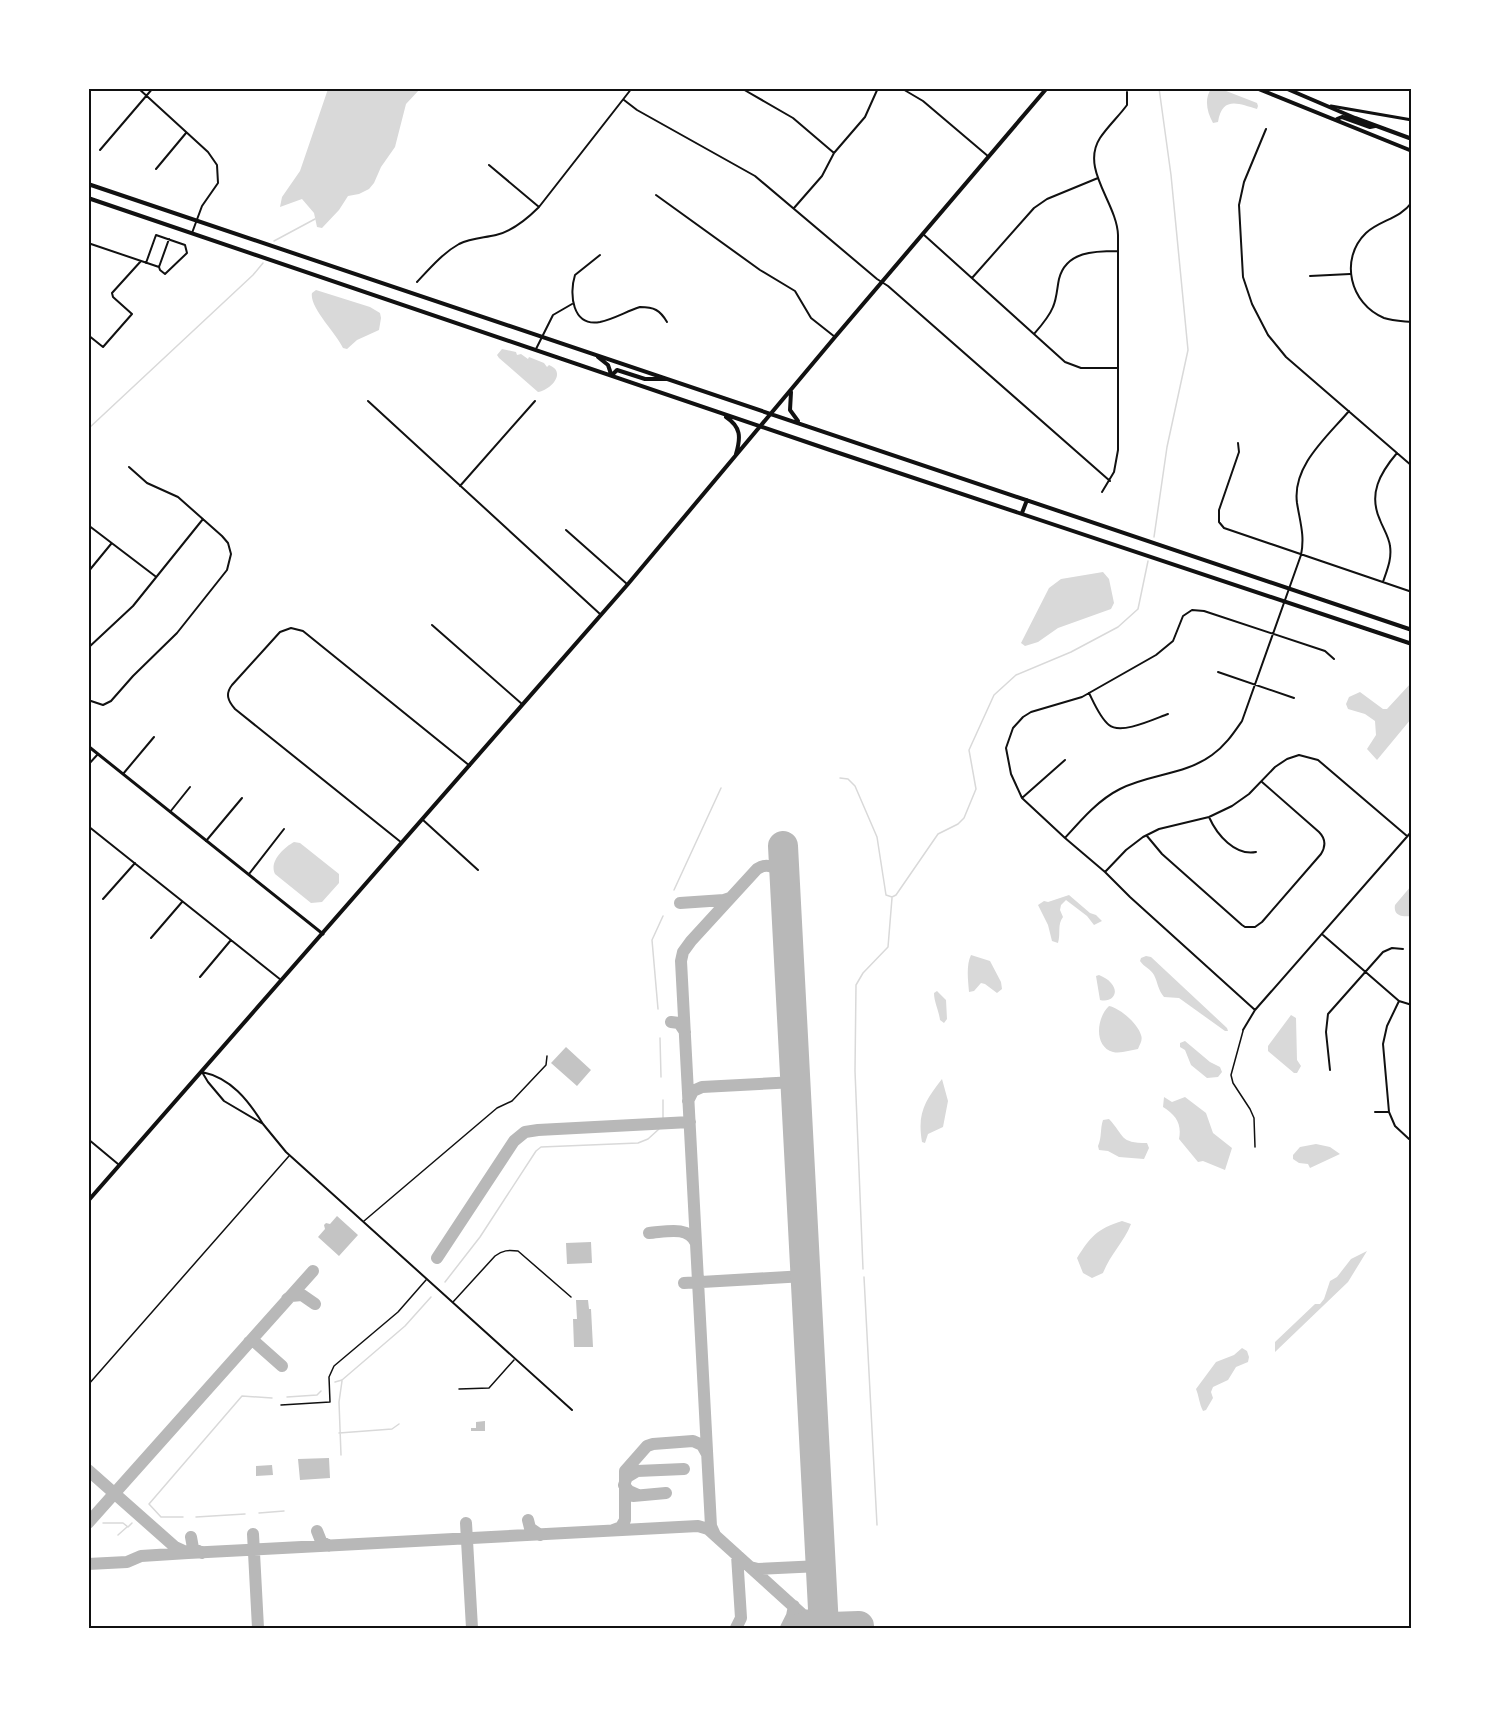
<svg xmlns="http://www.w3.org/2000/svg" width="1500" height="1717" viewBox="0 0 1500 1717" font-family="'Titillium Web',sans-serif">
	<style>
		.water { fill: #d9d9d9 }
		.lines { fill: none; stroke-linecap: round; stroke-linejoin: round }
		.stream { stroke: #d9d9d9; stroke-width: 1.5 }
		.taxiway { stroke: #b8b8b8; stroke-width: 12 }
		.runway { stroke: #b8b8b8; stroke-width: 30 }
		.building { fill: #c4c4c4 }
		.service { stroke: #111; stroke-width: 1.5 }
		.minor { stroke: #111; stroke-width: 2 }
		.tertiary { stroke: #111; stroke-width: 3 }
		.secondary { stroke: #111; stroke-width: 4 }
		.primary { stroke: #111; stroke-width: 4 }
		.neatline { fill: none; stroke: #111; stroke-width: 2 }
	</style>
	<rect width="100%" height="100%" fill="#fff"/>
	<path class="water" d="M328,89H420L406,104L395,147L381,167L374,183L369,189L359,194L348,196L339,210L322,228L317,227L314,213L302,199L280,207L282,197L300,171Z
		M1211,89H1221L1257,103L1258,106L1257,109C1238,103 1222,96 1218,122L1213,123C1207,112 1204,99 1211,89Z
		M316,290L370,307L380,313L381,318L379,330L357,340L347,349L343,348C336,333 309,307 312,293Z
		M502,349L516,352L517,355L521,354L528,359L529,357L544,363L547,367L549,365C567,372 551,390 538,392L499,358L497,355Z
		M1103,572L1109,579L1114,603L1111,609L1058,628L1038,642L1025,646L1021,643L1049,588L1061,579Z
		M1411,683V719L1377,760L1367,749L1376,735L1375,721L1365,714L1348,709L1346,704L1349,697L1360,692L1383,709H1387Z
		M294,842L300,843L339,874V883L322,902L311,903L275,874C269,862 283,848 294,842Z
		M1411,886V916C1403,917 1393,916 1395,905Z
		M1069,895L1090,913L1096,915L1102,921L1094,925L1087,916L1066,900L1061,905L1060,910L1063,917C1057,925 1061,933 1058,943L1052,941L1048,925L1038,905L1044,901L1048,902Z
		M971,955L990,961L1001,982L1002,989L997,993L985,984L981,983L974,991L969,992C968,980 966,965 971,955Z
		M1146,956L1151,957L1227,1028L1228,1031H1225L1179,998L1164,997C1158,990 1158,983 1154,975C1151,969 1144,967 1140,961L1141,958Z
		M1099,975C1103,977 1108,979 1111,983C1120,993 1112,1003 1100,1000L1096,976Z
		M937,991L946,1000L947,1019L944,1023L940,1020C939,1011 934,1002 934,993Z
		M1109,1006C1120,1008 1138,1024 1141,1035C1143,1040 1140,1044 1138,1049C1130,1050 1121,1054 1113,1052C1093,1046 1097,1017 1109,1006Z
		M1291,1015L1296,1018L1297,1060L1301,1066L1297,1073H1294L1268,1051V1046Z
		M1185,1041L1210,1062L1220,1067L1222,1072L1218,1077L1207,1078L1191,1065L1185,1050L1180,1047V1043Z
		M942,1079L948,1101L943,1127L928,1134L925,1143L922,1142C917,1113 925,1101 942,1079Z
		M1164,1097L1172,1102L1185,1097L1206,1113L1213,1133L1232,1148L1225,1170L1203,1161L1198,1162L1179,1139C1182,1124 1176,1115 1163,1107Z
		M1109,1119C1125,1136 1119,1143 1147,1143L1149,1148L1144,1159L1119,1157L1108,1151L1099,1150L1098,1146C1102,1137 1100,1129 1103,1120Z
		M1316,1144L1330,1147L1340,1154L1310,1168L1308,1164L1299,1163L1293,1159V1155L1300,1147Z
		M1122,1221L1131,1224C1124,1242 1110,1255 1103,1273L1092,1278L1083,1273L1077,1258C1091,1236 1097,1229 1122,1221Z
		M1367,1251L1348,1282L1275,1352V1342L1315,1304H1320L1324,1299L1330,1281L1337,1277L1351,1259Z
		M1242,1348L1247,1351L1249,1357L1248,1362L1236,1367L1228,1380L1213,1387L1211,1392L1213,1398L1206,1410L1203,1411C1199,1403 1199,1396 1196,1389L1216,1362L1234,1355Z"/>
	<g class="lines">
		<path class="stream" d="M274,241L315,219
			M88,429L253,275L263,263
			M1154,537L1167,447L1188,350L1171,175L1159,88
			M840,778L848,779L855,786L877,837L886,895L892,897L896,895L938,834L958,824L964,818L976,789L969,750L994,695L1016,675L1071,652L1118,627L1138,609L1148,561
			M674,890L721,788
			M658,1009L652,940L663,916
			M660,1038L661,1077
			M663,1118V1100
			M863,1269L855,1071L856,985L863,973L888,947L892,898
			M864,1277L877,1525
			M445,1282L480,1237L536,1151L541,1147L638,1143L648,1139L659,1129
			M335,1382L342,1380L405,1326L431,1297
			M287,1397L317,1395L321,1391
			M339,1433L392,1429L399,1424
			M341,1455L339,1402L342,1381
			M259,1513L284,1511
			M183,1517H161L149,1504L242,1396L272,1398
			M196,1517L245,1514
			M103,1523H123L128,1527L132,1523
			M118,1535L127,1527"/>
		<path class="taxiway" d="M680,903L724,900L730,898
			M671,1022L679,1023L685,1032
			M688,1101L693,1091L702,1087L795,1082
			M649,1233C665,1232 688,1225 696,1243
			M437,1258L514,1141L525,1132L538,1130L690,1122
			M684,1283L805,1276
			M287,1299L291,1296L302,1295L315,1304
			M249,1342H255L282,1366
			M88,1470L175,1547L188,1553
			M638,1495L629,1491L624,1485L627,1477L637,1471L684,1469
			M633,1496L666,1493
			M528,1520L530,1528L540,1535
			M88,1523L313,1271
			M466,1523L472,1628
			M613,1530L621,1527L625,1520V1471L647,1446L653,1444L693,1441L702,1445L707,1454
			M317,1531L321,1541L329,1546
			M253,1534L258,1628
			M715,1535L711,1526L681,961L683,952L691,941L757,869C769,861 777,869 785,878
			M191,1537L193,1548L202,1553
			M88,1564L127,1562L141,1556L188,1553L698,1526L708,1529L803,1615L823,1618
			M750,1567L758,1569L820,1566
			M736,1628L741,1618L737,1555
			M786,1628L792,1616L794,1606"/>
		<path class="runway" d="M783,846L824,1628
			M801,1628L859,1626"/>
	</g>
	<path class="building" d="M566,1047L591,1070L577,1086L551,1063Z
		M337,1216L358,1235L339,1256L318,1237L325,1229L324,1225L326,1223L330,1224Z
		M591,1242L592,1263L567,1264L566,1243Z
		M576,1300H588L589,1309H591L593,1347H574L573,1319H577Z
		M485,1421V1431H471V1428H476V1422Z
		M329,1458L330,1478L300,1480L298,1459Z
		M272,1465L273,1475L256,1476V1466Z"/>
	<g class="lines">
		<path class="service" d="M1243,1031L1231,1075L1233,1083L1250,1109L1254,1118L1255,1147
			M364,1221L497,1108L512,1101L546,1065L547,1056
			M453,1302L495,1256C503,1250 508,1250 518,1251L571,1297
			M88,1385L289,1156
			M459,1389L489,1388L514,1360
			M281,1405L330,1402L329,1377L334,1366L398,1312L426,1280"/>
		<path class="minor" d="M138,88L208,152L217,165L218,183L202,206L192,233
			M741,88L793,118L834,153
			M901,88L923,101L989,157
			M624,100L637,110L755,176L877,279L888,286L1110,481
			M1266,129L1244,182L1239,205L1243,277L1252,304L1268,335L1286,357L1412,466
			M100,150L153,88
			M489,165L539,207
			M156,169L186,133
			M656,195L760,270L795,291L811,318L835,337
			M1412,202C1400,219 1380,220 1366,233C1339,259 1350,304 1384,318C1393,321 1402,321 1412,322
			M794,208L822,176L834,153L865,117L878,88
			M923,234L1065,362L1081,368H1118
			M88,243L159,267
			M600,255L575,275C569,294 572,327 600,322C614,319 627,311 640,307C654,307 660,310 667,322
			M146,263L156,235L185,245L187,253L165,274L160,270L159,267L169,239
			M1310,276L1350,274
			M972,278L1034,208L1047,199L1098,178
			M417,282C430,268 443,253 459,244C471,238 483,238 496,235C513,231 527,219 539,207L632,88
			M1034,334C1041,326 1049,317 1053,307C1057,298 1057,288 1059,279C1066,251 1095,251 1118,251
			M88,335L103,347L132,314L113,297L112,293L141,261
			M536,349L553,315L572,304
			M368,401L600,614
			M1238,443L1239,452L1219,510V522L1224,528L1412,592
			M460,486L535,401
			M1102,492L1114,472L1118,450V235C1117,203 1080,169 1100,138C1108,126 1119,116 1127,105V92
			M88,525L155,576
			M566,530L627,584
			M88,572L111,544
			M1383,582C1387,570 1392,559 1390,546C1389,537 1383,528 1380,520C1368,494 1380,473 1397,453
			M432,625L522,704
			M88,648L133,606L203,519
			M1218,672L1294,698
			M1089,693C1094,703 1100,718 1109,725C1121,735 1154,719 1168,714
			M88,700L103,705L111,701L133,676L177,633L227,570L231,554L228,543L222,536L178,497L147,483L129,467
			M88,765L98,754
			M123,774L154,737
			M1022,798L1065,760
			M170,812L190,787
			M1209,817C1217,835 1235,856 1256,852
			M423,820L478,870
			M88,826L281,980
			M1147,836L1162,854L1242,925L1245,927H1255L1262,922L1321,854C1326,846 1326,839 1319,832L1262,782
			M1065,838C1081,820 1098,800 1120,789C1149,774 1185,775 1212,755C1225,746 1233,734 1242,721L1301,555C1305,536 1300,522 1297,503C1292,466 1327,437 1349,411
			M206,841L242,798
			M402,843L235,709C228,701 225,694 232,685L280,632L291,628L303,631L470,766
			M1105,872L1126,850L1143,837L1159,829L1209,817L1232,806L1249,794L1275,767L1287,759L1299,755L1318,760L1407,836
			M249,874L284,829
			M103,899L135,863
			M1323,935L1399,1001L1412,1005
			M151,938L182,902
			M200,977L231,940
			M1399,1001L1387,1026L1383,1044L1389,1112L1395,1126L1409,1139
			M1255,1010L1130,897L1105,872L1065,838L1022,798L1011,774L1006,748L1013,728L1023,717L1031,712L1082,697L1156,655L1173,641L1183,616L1192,610L1204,611L1325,651L1334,659
			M1243,1030L1255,1010L1412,831
			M1330,1070L1326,1032L1328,1014L1383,952L1392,948L1403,949
			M202,1072C231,1078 248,1100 263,1124L224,1101L208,1082Z
			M1375,1112H1389
			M263,1124L286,1152L572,1410
			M88,1139L118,1164"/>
		<path class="tertiary" d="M1331,106L1412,120
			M88,746L323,934"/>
		<path class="secondary" d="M88,184L1412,630
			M88,198L830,450L1412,644
			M598,357L608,365L611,374
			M612,375L617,370L645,379H667
			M791,392L790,410L798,421
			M726,417C741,427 741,437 736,454
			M1022,513L1027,500
			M88,1201L628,584L835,337L1047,88"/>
		<path class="primary" d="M1256,88L1412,151
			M1285,88L1355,118L1412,139
			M1337,119L1342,117L1370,127L1375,126"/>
	</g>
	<rect width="1500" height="1717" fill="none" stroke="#ffffff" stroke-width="180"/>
	<rect x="90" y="90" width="1320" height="1537" class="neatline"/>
</svg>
